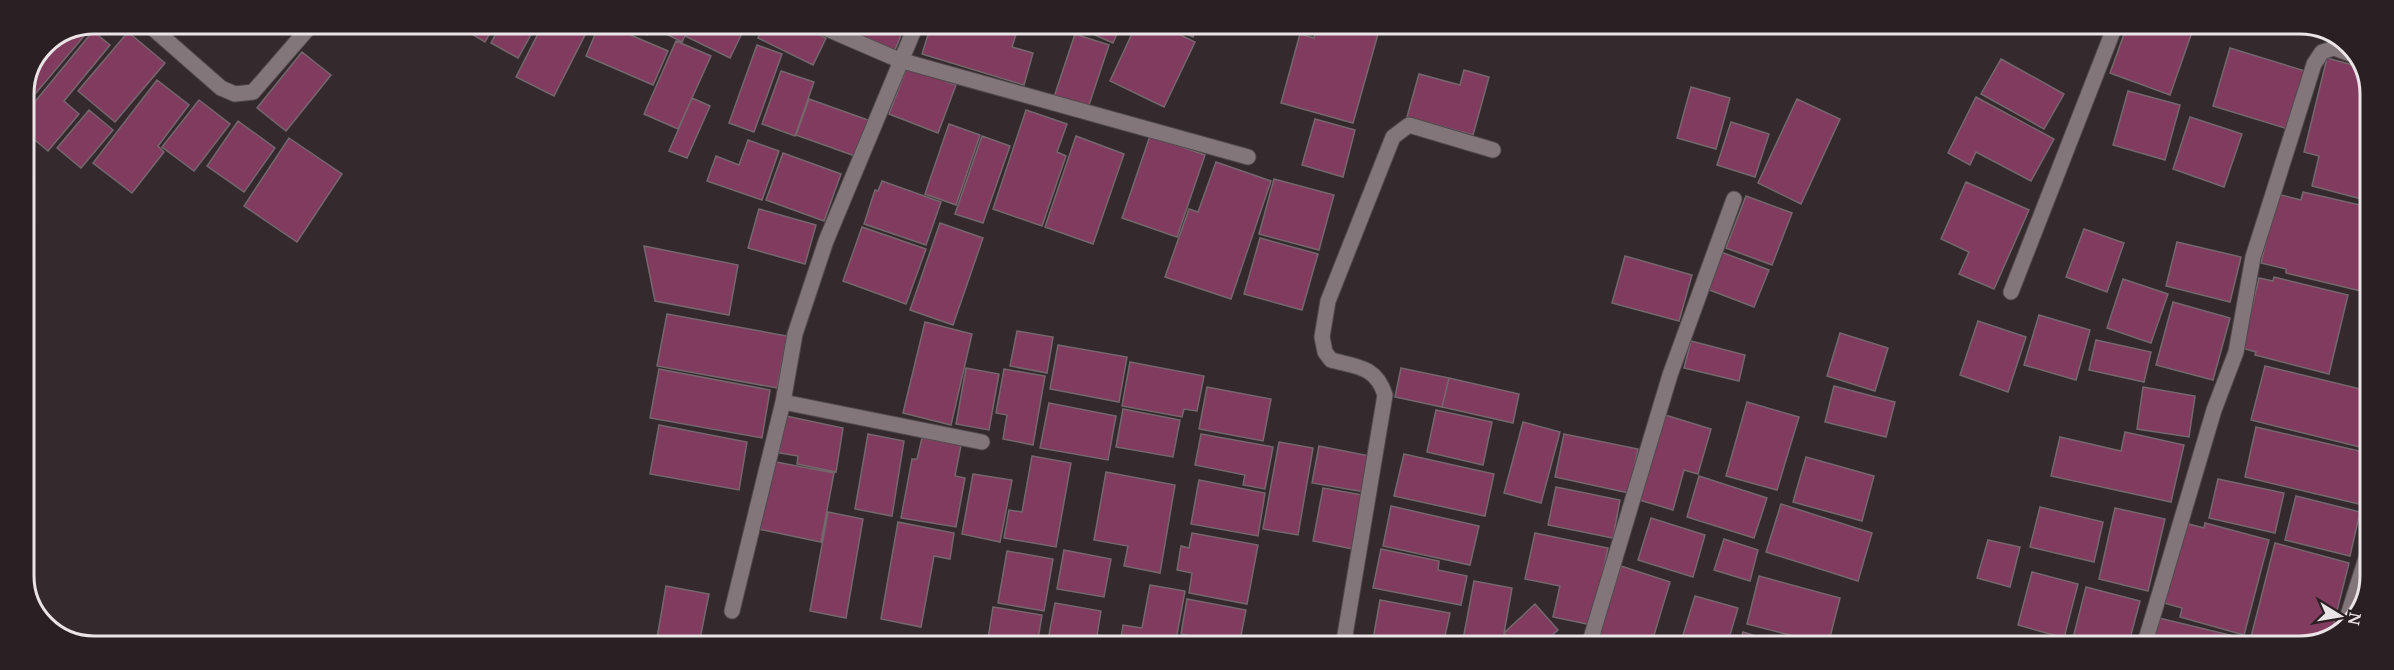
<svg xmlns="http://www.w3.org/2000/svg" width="2394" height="670" viewBox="0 0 2394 670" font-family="'Noto Serif',serif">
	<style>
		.building { fill: #813b5f; stroke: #74686d; stroke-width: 1.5 }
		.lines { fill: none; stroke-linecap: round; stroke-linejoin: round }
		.street-casing { stroke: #51494c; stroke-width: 17 }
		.street { stroke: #82767b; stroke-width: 15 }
		.rim { fill: none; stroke: #ebe4e7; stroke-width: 3 }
	</style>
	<rect width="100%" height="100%" fill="#342a2e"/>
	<path class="building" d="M455,24H495L485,42Z
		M501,24H537L518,58L491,43Z
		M543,24L581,25L588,29L554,96L516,77Z
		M599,25H607L668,51L653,85L586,56Z
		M622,25H651L647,35Z
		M660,25H690L682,42L658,30Z
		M690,25H746L730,58L685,36Z
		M765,25H798L826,38L813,65L758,38Z
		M842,25H905L895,50L841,27Z
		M931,25H1019L1012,47L1033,53L1024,85L922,54Z
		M1072,25H1121L1113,43Z
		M1136,25H1160L1195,42L1164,107L1110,81Z
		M1167,25H1198L1193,37Z
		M1317,25H1347L1378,34L1353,123L1281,103L1300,34L1314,38Z
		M2127,26H2165L2191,35L2170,95L2110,73Z
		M87,27L90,29L31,99L24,93L45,44Z
		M93,31L110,45L64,101L79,114L48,151L24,131V115Z
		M128,32L165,63L115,122L78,91Z
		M1075,34L1109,45L1088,108L1054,97Z
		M676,41L711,56L678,129L644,114Z
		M757,45L782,54L754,132L729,123Z
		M2230,48L2305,71L2288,129L2213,106Z
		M302,52L331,75L286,131L257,108Z
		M2327,58L2360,67L2370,90L2369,201L2312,186L2319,156L2304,152Z
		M2001,59L2064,94L2044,129L1981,94Z
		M907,67L956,85L938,133L889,114Z
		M1464,70L1489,77L1473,135L1407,117L1419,74L1460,85Z
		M781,71L814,82L795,136L762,124Z
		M157,80L189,105L158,146L164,152L132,193L93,163Z
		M1691,87L1730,98L1716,149L1677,138Z
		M2128,91L2180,105L2165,160L2113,145Z
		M1976,97L2054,139L2031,181L1976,152L1970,165L1948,153Z
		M692,98L710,106L687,158L669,151Z
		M809,99L868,120L855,156L796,135Z
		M1797,99L1840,119L1801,204L1758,183Z
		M199,100L230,124L194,171L162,147Z
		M89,110L113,130L81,168L57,148Z
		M1026,110L1067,124L1057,152L1066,156L1042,226L993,209Z
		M2190,117L2242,134L2224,187L2173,169Z
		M1315,119L1355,130L1343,177L1302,165Z
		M238,121L275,148L244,192L207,166Z
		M1731,122L1769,134L1755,177L1717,165Z
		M949,124L980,135L956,205L925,194Z
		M982,136L1010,146L983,223L955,214Z
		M1076,136L1124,154L1093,244L1045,227Z
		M1150,136L1205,155L1177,237L1122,218Z
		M289,138L342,174L297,242L244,206Z
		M748,140L779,151L762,200L707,181L716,156L739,165Z
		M783,153L841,174L824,221L766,200Z
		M1216,162L1271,181L1231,299L1165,277L1189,209L1198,212Z
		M1274,179L1334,195L1319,250L1259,234Z
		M882,181L941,202L926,245L864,224L875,190L878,191Z
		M1966,182L2029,210L1994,289L1959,274L1969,252L1941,239Z
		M2303,192L2369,207V293L2286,273V269L2261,263L2277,194L2301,200Z
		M1746,196L1792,213L1772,265L1726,248Z
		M759,209L816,225L805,264L748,248Z
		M940,223L983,238L953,325L910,310Z
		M862,227L926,249L906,304L843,281Z
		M2084,229L2124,243L2107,292L2066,277Z
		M1260,238L1318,254L1302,310L1244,294Z
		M2177,242L2241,257L2230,302L2166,286Z
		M644,246L738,265L729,315L655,301Z
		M1721,252L1769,270L1754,307L1707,289Z
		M1625,256L1692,275L1679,321L1612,303Z
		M2274,277L2348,295L2329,374L2255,355L2256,352L2242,348L2259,278L2273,281Z
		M2123,279L2168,294L2151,343L2107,328Z
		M2173,302L2230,318L2213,380L2156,365Z
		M667,314L787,336L777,388L657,366Z
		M2039,315L2090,330L2076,380L2024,365Z
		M1978,321L2026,337L2008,392L1960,375Z
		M925,322L972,334L951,425L903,413Z
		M1017,331L1053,337L1047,373L1010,366Z
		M1840,333L1888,348L1875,391L1827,376Z
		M2096,340L2151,352L2144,382L2089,370Z
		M1691,341L1745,355L1739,381L1684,368Z
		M1058,345L1127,357L1119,402L1050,389Z
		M1130,362L1204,376L1197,411L1184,409L1182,417L1122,406Z
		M2265,366L2369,391L2368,449L2251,420Z
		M966,368L999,374L989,430L956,424Z
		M1401,368L1449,378L1442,407L1395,397Z
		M659,369L770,390L762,438L650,418Z
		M1004,369L1045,376L1033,445L1003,439L1007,415L996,413Z
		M1449,378L1519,394L1513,423L1442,407Z
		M1834,386L1895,402L1886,437L1825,422Z
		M1207,387L1271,399L1263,441L1199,429Z
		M2143,387L2195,396L2189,437L2137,429Z
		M1747,402L1799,417L1777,490L1726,476Z
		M1049,403L1116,416L1108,460L1040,448Z
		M1123,409L1180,420L1173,457L1116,447Z
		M1436,410L1492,422L1483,465L1427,452Z
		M1662,414L1711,429L1698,474L1684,470L1673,510L1636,499Z
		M786,416L843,428L836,472L797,464L798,456L779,453Z
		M1523,422L1560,432L1541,503L1504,493Z
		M659,425L747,442L739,490L650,474Z
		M2256,427L2368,453V466L2359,504L2245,477Z
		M2125,432L2184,445L2171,502L2051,476L2060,437L2121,451Z
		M868,434L904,441L892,516L855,509Z
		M1201,434L1273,447L1265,489L1243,485L1245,475L1195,465Z
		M1564,434L1638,449L1629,493L1555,477Z
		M922,438L961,445L955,476L965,478L956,527L901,518L912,459H917Z
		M1279,442L1313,448L1298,535L1263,529Z
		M1319,446L1370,456L1364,492L1312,483Z
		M1404,454L1494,474L1485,516L1394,496Z
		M1032,456L1071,463L1056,547L1004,538L1009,510L1022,512Z
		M1806,457L1874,476L1862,521L1793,502Z
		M771,461L834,473L821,542L758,529Z
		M1106,472L1175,485L1160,573L1124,566L1128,546L1094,540Z
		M973,474L1012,480L1000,542L962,534Z
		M1699,476L1767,498L1754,538L1687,517Z
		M2218,479L2284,493L2275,533L2209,518Z
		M1199,480L1265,493L1258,536L1191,524Z
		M1556,487L1620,500L1613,538L1548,525Z
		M1323,488L1363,495L1353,549L1313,541Z
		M2296,496L2360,512L2350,556L2285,540Z
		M1781,504L1872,533L1858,581L1766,552Z
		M1391,506L1479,526L1470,565L1383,546Z
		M2040,507L2103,522L2094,562L2030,547Z
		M2115,508L2165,519L2148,591L2099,579Z
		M828,512L863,519L846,618L810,611Z
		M1651,518L1705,535L1693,577L1638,560Z
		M898,522L954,533L950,559L934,556L921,627L881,619Z
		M2185,523L2204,528L2205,523L2269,540L2244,635L2180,617L2182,608L2164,603Z
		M1192,533L1258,545L1247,604L1189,593L1192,573L1177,570L1181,546L1189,548Z
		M1535,533L1608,548L1592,625L1553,617L1560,586L1525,579Z
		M1724,539L1758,550L1750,581L1714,570Z
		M1988,540L2020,547L2010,587L1977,578Z
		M2275,543L2349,563L2331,635L2300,646H2270L2250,641Z
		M1381,549L1439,561L1438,570L1467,576L1461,605L1373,588Z
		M1064,550L1111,559L1104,597L1057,589Z
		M1007,551L1053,559L1044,611L998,603Z
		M1621,566L1670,582L1651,645H1596Z
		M2032,572L2078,584L2064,638L2018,625Z
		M1759,576L1840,598L1828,645L1747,624Z
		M1474,581L1512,588L1502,645H1462Z
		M1150,585L1185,591L1175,645H1120L1123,625L1142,628Z
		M666,586L709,594L699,644H656Z
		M2086,587L2140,601L2128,646H2071Z
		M1695,596L1738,608L1727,645H1680Z
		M1187,599L1246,610L1239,645L1181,634Z
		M1380,600L1450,613L1443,645H1372Z
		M1055,603L1101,611L1097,635L1103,636L1102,645H1047Z
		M1535,604L1558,630L1541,645H1516L1504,633Z
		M993,607L1042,615L1037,645H987Z
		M2159,618L2238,637L2236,646H2151Z
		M1743,632L1784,645H1739Z
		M2013,639L2039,646H2011Z"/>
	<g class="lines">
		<defs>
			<path id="street" d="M148,24L221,88L235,94L253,92L312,24
				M818,25L899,60L1248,157
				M916,25L826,241L795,334L783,402L982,442
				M2011,292L2115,26
				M732,611L783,402
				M2343,631L2368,552
				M1349,645L1345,635L1385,395C1376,366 1357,367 1331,360L1325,352L1322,337L1328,301L1393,137L1409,125L1493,150
				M1589,645L1670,375L1734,199
				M2144,646L2214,410L2236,352L2253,257L2314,64L2322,52L2334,48L2356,56"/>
		</defs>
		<use href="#street" class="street-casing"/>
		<use href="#street" class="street"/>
	</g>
	<path d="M0 0H2394V670H0ZM94 34H2300A60 60 0 0 1 2360 94V576A60 60 0 0 1 2300 636H94A60 60 0 0 1 34 576V94A60 60 0 0 1 94 34Z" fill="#2a2024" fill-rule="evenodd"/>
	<path class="rim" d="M94 34H2300A60 60 0 0 1 2360 94V576A60 60 0 0 1 2300 636H94A60 60 0 0 1 34 576V94A60 60 0 0 1 94 34Z"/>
	<g transform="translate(2340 616) rotate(101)" stroke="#2a2024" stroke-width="4.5" paint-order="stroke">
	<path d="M0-4.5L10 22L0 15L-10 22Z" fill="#ebe4e7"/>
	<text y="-9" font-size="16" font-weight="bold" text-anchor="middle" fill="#ebe4e7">N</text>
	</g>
</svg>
